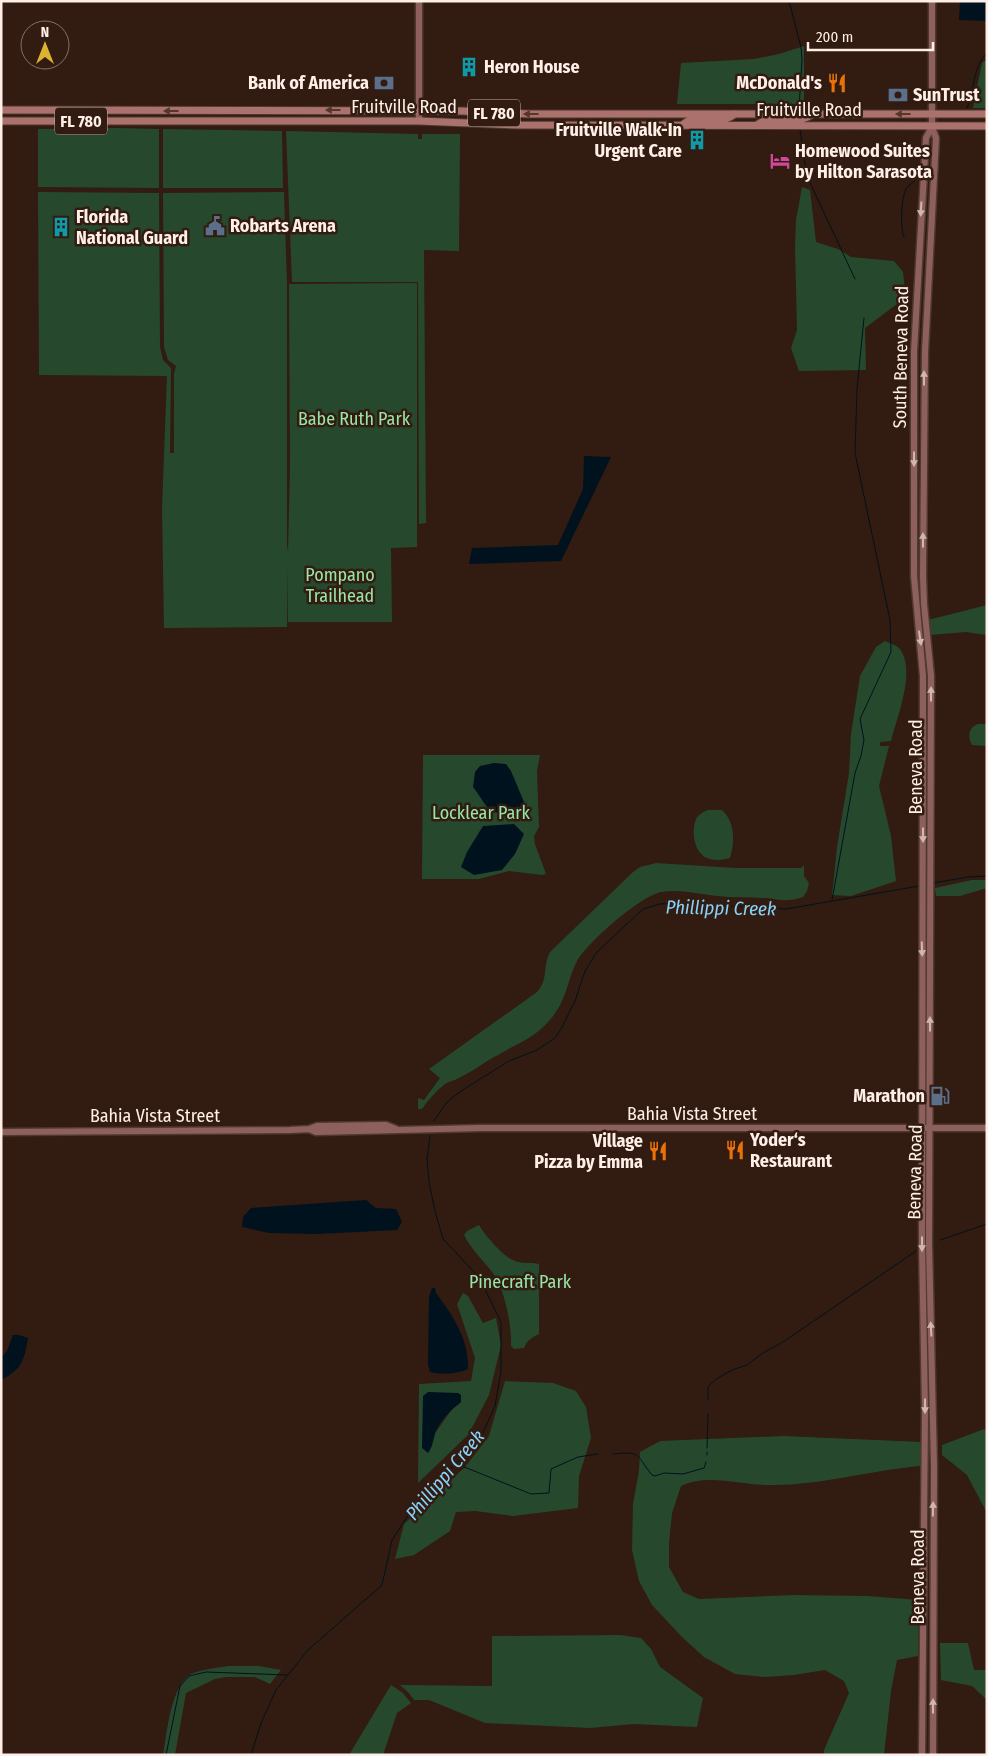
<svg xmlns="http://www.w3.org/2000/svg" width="988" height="1756" viewBox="0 0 988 1756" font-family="'Fira Sans Condensed',sans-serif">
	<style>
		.green { fill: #26492e; fill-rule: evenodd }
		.water { fill: #00121d }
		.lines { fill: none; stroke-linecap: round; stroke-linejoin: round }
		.stream { stroke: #00121d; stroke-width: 1 }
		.secondary-casing { stroke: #4f392e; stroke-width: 9 }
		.primary-casing { stroke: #4f392e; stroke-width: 9 }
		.secondary { stroke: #8e605d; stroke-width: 6 }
		.primary { stroke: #ab716d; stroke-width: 7 }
		.oneway { fill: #56352c }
		.oneway2 { fill: #d2b6b0 }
		.labels { text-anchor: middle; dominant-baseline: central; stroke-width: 5; stroke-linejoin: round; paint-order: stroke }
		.shield { fill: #321b10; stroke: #c2afa6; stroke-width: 1 }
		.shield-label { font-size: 16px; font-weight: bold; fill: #ffefe7 }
		.poi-label { font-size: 18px; font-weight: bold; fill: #ffefe7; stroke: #321b10; text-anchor: start }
		.street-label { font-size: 18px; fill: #ffefe7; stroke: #321b10 }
		.park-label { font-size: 18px; fill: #96e6a7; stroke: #321b10 }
		.water-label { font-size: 19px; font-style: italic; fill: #87d3fc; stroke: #321b10 }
	</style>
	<rect width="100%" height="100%" fill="#321b10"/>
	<path class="green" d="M804,46V104H677L681,63L754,59L779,54Z
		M987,59V108H973L982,63Z
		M115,128L159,129V188L38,187V129Z
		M163,129L282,131L283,188H163Z
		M286,131L418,134V139H422V134H460L459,251L424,250L426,523L419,524L418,282H292Z
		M802,187L810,190L816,242L838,249L851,257L894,261L903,272L905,291L901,301L865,328L866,370L799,371L791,348L797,330L795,247L796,220Z
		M38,192L159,193L160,347L163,360L171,368L170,453H174V374L176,366L168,360L164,347L163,193L284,192L287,284V544L288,552L290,468L289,284L417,283V547L391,548L392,622H288V567L287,627L164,628L162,508L167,376L39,375Z
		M987,605V635L966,632L930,635L928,620Z
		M885,641C889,643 896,645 899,648C917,669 897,717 891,741L880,742V746H889L879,786L891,836L896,881L851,896L832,895L837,847L849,773L851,734L860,676L876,647Z
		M978,724H987V746L972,745C967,736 969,727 978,724Z
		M423,755H540L537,771L539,827L534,836L535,844L546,874L542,875L509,871L479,879H422Z
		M708,810H722C735,822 735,841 730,858C723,860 713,861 707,858C693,853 690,826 698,816C701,813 705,811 708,810Z
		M656,863L736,868H801L804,865V876L809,883L807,891L803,897C788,902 781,900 766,898C750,897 733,898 717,896C698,894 680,889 661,892C639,897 588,942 577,961C566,983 567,1002 548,1022C533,1039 516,1044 498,1055C484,1062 472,1072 459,1078C454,1081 449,1081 445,1084C436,1091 428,1100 422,1109H418V1098L424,1100L440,1078L429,1069L537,992C549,980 542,964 551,951L633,872L640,867Z
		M972,880H987V888L960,896H936L935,888Z
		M479,1225C485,1235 504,1258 515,1261C523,1264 531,1262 539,1264V1334L533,1337L527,1342L524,1348L514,1349L511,1346C512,1327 505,1288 492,1272C483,1260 470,1248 464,1235L467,1231Z
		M463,1293L468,1296L483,1323L496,1318L501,1345L489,1395L468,1435L418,1483L419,1384L471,1381L475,1358L457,1304ZM443,1393H458L461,1402L452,1409L436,1432Z
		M505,1381L553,1383L576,1391L586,1407L591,1438L579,1476L578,1508L513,1516L475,1511L456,1512L450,1531L414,1555L395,1559L404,1524L465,1467L489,1436Z
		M984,1429L987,1432V1513L967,1475L942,1455V1445Z
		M784,1436L921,1442V1466C870,1470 820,1486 768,1485C741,1485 707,1473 681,1486L672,1513L669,1543V1567L683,1592L699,1599L794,1595L867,1596L919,1600L918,1656L897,1660L891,1691L884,1755H824V1750L849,1693L844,1681L825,1670L794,1675L765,1677L735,1674L704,1657L682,1637L652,1605L639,1581L632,1550L633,1504L639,1471L640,1452L660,1441Z
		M620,1635L641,1638L651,1649L660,1667L703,1698L697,1727L634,1724L590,1728L485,1723L429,1700H414L409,1693L400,1685L492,1686V1636Z
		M940,1643H968L974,1670H987V1700L972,1686L941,1680Z
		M228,1666H259L281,1670L270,1684L255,1677H226L215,1679L186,1693L175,1755H163C167,1733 170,1693 187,1677C194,1670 217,1668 228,1666Z
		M391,1685L403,1693L411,1703L397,1713L383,1755H349Z"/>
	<path class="water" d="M960,1H987V21L959,20Z
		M584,456L611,457L561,561L469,564L472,548L558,545L583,489Z
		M494,763L506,764L511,771L524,802L515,813C485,815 490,809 473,787L475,772L480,766Z
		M514,824L524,834L515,854L502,870L474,875L461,867L467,852L483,826Z
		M366,1200L376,1208L396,1209L402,1222L397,1230L318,1234L269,1233L242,1227L243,1217L251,1208Z
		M432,1288H435L436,1293C453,1316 469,1339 468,1369C457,1374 441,1375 430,1372L428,1364L429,1297Z
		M13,1335H19L28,1338C24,1361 22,1369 1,1380V1358L7,1351Z
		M428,1392L458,1393L461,1395V1402C451,1410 439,1421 435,1434C433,1441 432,1448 428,1453L422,1448L423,1396Z"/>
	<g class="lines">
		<path class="stream" d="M789,1L801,47L802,60L799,109
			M967,108C975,90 972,68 987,53
			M800,130L805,164L811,185L855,279
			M904,237C900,227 901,199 906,189C908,185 912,184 915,181
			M933,883L968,877L987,876
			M832,900L855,773L861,756L864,740L860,719L891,652L890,620L855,453L857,389L864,318
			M434,1121L446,1103L458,1093L509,1061L537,1050L555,1038L561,1029L575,1001L585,971L597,952L643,909L660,904L675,903L786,909L919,886
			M940,1240L987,1224
			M708,1400V1387L715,1380L732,1370L747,1365L763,1353L783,1342L916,1251
			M707,1448L708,1414
			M613,1454C642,1451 635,1454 652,1475L655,1476L664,1473L683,1474L704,1468L706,1462
			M707,1455V1452
			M457,1464L531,1494L549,1493L551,1469L578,1457L598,1454
			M166,1755L180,1686L189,1676L206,1672L287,1675
			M251,1755L261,1723L276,1690L308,1650L382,1585L392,1540L411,1511L437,1479L456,1464L482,1435L495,1406L501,1372V1322L479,1277L443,1239L435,1211L429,1182L427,1159L430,1136"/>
		<defs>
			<path id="secondary" d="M419,1V121
				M932,1V127L936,138L925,352L923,576L924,604L931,676L929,1244L934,1466L933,1755
				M309,1129L316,1132L481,1128H987
				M1,1132L290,1130L309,1129L317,1126L386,1125L396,1129
				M922,1755L925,1409L922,1244L923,676L914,576V352L926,138L932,127"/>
			<path id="primary" d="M1,110L462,111L529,114H987
				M1,121H419L517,125L987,126
				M757,125C772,113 795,126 811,115
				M682,126C692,113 710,122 724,119C728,119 732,116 735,114"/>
		</defs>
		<use href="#secondary" class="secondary-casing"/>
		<use href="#primary" class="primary-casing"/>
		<use href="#secondary" class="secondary"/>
		<use href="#primary" class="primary"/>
	</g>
	<defs><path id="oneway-solid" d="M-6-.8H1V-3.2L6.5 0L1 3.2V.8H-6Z" transform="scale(1.25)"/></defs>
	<g class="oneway">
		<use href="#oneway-solid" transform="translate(333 110) rotate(180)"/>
		<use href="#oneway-solid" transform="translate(171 111) rotate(180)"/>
		<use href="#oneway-solid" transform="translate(531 114) rotate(-180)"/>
		<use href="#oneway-solid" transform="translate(903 114) rotate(180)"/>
	</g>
	<g class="oneway2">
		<use href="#oneway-solid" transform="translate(921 209) rotate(93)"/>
		<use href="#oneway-solid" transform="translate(924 378) rotate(-90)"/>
		<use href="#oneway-solid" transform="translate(914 459) rotate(90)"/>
		<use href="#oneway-solid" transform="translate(923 540) rotate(-90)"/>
		<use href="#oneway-solid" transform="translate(920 638) rotate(82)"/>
		<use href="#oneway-solid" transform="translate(931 694) rotate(-90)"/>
		<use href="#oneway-solid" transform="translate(923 835) rotate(90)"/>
		<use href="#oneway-solid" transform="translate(922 949) rotate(88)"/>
		<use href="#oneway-solid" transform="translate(930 1024) rotate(-90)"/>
		<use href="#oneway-solid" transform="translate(922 1244) rotate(90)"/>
		<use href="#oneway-solid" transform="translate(931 1329) rotate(-93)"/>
		<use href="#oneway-solid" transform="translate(925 1406) rotate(90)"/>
		<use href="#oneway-solid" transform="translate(933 1509) rotate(-89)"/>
		<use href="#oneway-solid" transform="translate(933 1706) rotate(-90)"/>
	</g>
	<defs>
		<symbol id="building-bare" viewBox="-9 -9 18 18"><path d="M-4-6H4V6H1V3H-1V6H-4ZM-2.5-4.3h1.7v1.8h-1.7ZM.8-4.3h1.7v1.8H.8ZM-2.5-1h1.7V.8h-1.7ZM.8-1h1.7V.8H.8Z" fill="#0f9aa8" stroke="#321b10" stroke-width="2.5" paint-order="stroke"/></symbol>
		<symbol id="bank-bare" viewBox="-9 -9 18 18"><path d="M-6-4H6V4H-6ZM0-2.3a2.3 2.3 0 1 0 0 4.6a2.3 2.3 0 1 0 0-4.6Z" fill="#5c6f8a" stroke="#321b10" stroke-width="2.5" paint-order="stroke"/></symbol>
		<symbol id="restaurant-bare" viewBox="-9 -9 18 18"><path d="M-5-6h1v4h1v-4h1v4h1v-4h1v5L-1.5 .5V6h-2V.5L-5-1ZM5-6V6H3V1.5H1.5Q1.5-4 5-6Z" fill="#e8710a" stroke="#321b10" stroke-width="2.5" paint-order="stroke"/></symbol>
		<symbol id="hotel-bare" viewBox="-9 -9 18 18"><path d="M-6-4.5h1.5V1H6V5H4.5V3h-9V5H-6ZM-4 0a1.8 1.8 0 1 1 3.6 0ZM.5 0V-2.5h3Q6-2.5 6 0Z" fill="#d1479c" stroke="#321b10" stroke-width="2.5" paint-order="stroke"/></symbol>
		<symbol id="civic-bare" viewBox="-9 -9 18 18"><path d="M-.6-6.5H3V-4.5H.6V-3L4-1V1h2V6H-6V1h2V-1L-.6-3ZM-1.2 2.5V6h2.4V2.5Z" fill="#5c6f8a" stroke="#321b10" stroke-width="2.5" paint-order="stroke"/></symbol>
		<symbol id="fuel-bare" viewBox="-9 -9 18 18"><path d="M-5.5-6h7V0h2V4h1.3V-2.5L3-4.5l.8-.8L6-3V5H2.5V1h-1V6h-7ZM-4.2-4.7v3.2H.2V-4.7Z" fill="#5c6f8a" stroke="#321b10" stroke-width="2.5" paint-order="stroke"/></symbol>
	</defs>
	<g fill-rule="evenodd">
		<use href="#building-bare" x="455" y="53" width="28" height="28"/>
		<use href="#bank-bare" x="370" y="69" width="28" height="28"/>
		<use href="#restaurant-bare" x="823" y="69" width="28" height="28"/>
		<use href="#bank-bare" x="884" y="81" width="28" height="28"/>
		<use href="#building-bare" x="683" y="126" width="28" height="28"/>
		<use href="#hotel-bare" x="766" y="147" width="28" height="28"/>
		<use href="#civic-bare" x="201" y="212" width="28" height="28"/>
		<use href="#building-bare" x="47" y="213" width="28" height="28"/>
		<use href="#fuel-bare" x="926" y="1082" width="28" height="28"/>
		<use href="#restaurant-bare" x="721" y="1136" width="28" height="28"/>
		<use href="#restaurant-bare" x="644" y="1137" width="28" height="28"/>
	</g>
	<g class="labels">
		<g class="shield">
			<rect x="468" y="99.5" width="52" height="27" rx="4"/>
			<rect x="55" y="107.5" width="52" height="27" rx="4"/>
		</g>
		<g class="shield-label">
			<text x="494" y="113">FL 780</text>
			<text x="81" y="121">FL 780</text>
		</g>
		<g class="poi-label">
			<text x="484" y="67">Heron House</text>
			<text x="369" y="83" text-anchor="end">Bank of America</text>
			<text x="822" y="83" text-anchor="end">McDonald's</text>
			<text x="913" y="95">SunTrust</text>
			<text x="682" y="130" text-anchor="end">Fruitville Walk-In<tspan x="682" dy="21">Urgent Care</tspan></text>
			<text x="795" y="151">Homewood Suites<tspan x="795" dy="21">by Hilton Sarasota</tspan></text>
			<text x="76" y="217">Florida<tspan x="76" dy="21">National Guard</tspan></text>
			<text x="230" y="226">Robarts Arena</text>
			<text x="925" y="1096" text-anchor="end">Marathon</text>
			<text x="750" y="1140">Yoder‘s<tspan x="750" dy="21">Restaurant</tspan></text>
			<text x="643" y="1141" text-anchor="end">Village<tspan x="643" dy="21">Pizza by Emma</tspan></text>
		</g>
		<g class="street-label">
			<text x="404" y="107">Fruitville Road</text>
			<text x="809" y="110">Fruitville Road</text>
			<text transform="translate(901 357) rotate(-89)">South Beneva Road</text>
			<text transform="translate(916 767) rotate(-90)">Beneva Road</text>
			<text x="692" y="1114">Bahia Vista Street</text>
			<text x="155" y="1116">Bahia Vista Street</text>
			<text transform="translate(915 1172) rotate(-89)">Beneva Road</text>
			<text transform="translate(918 1577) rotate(-90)">Beneva Road</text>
		</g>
		<g class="park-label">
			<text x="354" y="419">Babe Ruth Park</text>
			<text x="340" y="575">Pompano<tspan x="340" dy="21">Trailhead</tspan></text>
			<text x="481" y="813">Locklear Park</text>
			<text x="520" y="1282">Pinecraft Park</text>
		</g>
		<g class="water-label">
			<text transform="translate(721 908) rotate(1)">Phillippi Creek</text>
			<text transform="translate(445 1475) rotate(-50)">Phillippi Creek</text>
		</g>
	</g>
	<rect width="988" height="1756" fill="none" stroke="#ffefe7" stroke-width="5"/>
	<g transform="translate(45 45)"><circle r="24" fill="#321b10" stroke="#847066"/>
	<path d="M0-4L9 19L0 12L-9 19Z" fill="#dab333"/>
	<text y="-8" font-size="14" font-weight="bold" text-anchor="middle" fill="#ffefe7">N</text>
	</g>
	<path d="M808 42v8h125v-8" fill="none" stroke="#ffefe7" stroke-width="2.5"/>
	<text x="816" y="42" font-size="15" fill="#ffefe7" stroke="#321b10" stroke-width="4" paint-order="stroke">200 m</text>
</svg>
